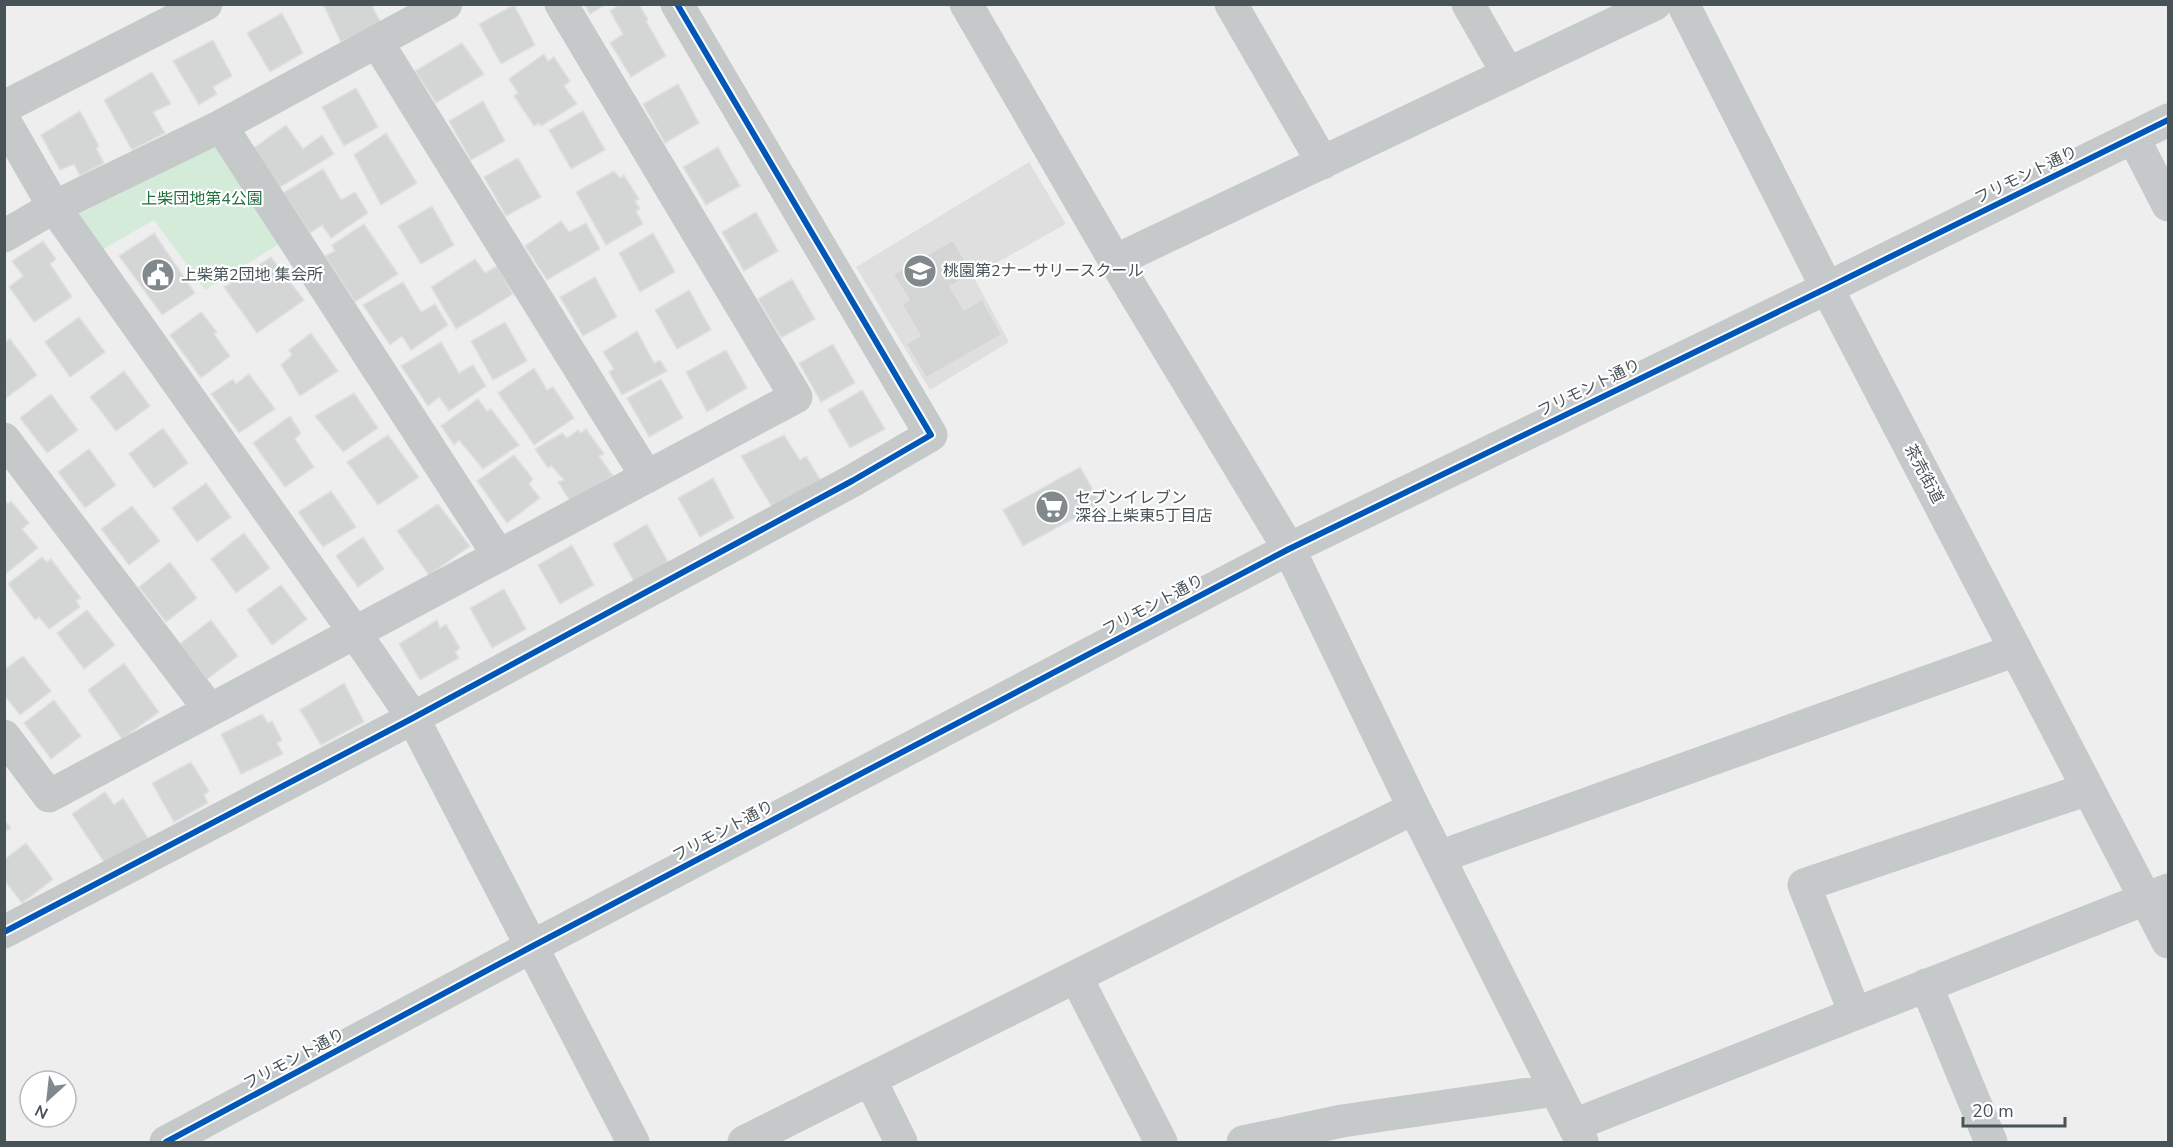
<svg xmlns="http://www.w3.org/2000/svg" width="2173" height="1147" viewBox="0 0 2173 1147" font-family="'Nunito Sans','Noto Sans JP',sans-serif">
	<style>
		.education { fill: #e0dfe0 }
		.green { fill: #d5ebda }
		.building { fill: #d4d6d6; stroke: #e0e0e1; stroke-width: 1.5 }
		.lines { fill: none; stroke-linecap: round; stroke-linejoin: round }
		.minor { stroke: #c6c9c9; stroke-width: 33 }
		.cycleway-casing { stroke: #fff; stroke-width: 10 }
		.cycleway { stroke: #0057b8; stroke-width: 6 }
		.labels { text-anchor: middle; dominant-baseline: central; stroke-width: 4.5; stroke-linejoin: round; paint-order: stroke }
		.street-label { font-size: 16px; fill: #485358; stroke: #fff }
		.park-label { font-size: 16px; fill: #22703e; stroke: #fff }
		.poi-label { font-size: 16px; fill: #485358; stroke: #fff; text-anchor: start }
	</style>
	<rect width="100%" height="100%" fill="#eee"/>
	<path class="education" d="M1029,162L1066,224L973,276L1009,342L930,390L856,267Z"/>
	<path class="green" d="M211,137L287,239L205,290L154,220L98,252L75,220L80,208Z"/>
	<path class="building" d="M323,4H371L381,23L341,42Z
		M584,4H607L590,14Z
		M620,4H639L648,20L646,21L666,56L631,77L610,43L623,34L610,11Z
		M514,5L535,45L501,64L479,24Z
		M282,13L303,53L270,72L247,33Z
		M213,40L232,76L213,87L217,94L199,105L173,61Z
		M462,43L484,74L436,103L415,71Z
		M544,54L548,61L554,57L570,81L564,86L577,104L541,126L539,123L534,126L514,96L518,93L509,79Z
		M152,72L171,104L153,112L165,133L132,150L104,100Z
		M678,84L699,123L665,143L643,104Z
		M356,88L378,127L344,146L322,107Z
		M483,101L505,141L471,160L449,121Z
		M80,111L99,146L96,148L104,163L80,176L74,164L60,170L41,135Z
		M583,111L605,150L571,169L549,130Z
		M286,125L303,149L322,135L334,154L279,188L254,148Z
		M386,133L417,183L381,205L354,155Z
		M718,147L740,186L706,205L683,167Z
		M518,158L541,197L506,216L484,177Z
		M323,169L341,200L355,192L368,213L331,238L322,225L310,233L283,193Z
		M614,171L620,178L624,175L639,199L635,201L640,209L636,211L643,224L606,245L576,192Z
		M432,206L454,245L421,264L398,226Z
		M756,212L778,251L744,271L722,232Z
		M561,221L569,232L586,223L600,249L547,280L525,246Z
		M364,224L398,274L355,302L325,256L335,251L332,245Z
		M154,233L195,293L162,315L119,256Z
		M653,233L675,272L640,292L619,253Z
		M953,240L973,274L950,286L964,310L982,299L1002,335L926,378L906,344L920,336L902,304L909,300L893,274Z
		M43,241L56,259L50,264L72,297L34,322L9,287L23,276L12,261Z
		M271,257L304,300L257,333L224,287Z
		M475,259L485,273L497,266L513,294L456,329L431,287Z
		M595,277L617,317L583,336L560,297Z
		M792,279L815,319L781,338L758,299Z
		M403,282L421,312L435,304L448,325L411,350L402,336L390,345L363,305Z
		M689,290L711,330L677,349L655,310Z
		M201,312L217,332L214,334L230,356L201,378L170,335Z
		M79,317L105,352L70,377L45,342Z
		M505,322L527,361L493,380L471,341Z
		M637,331L654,363L660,360L667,371L622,395L609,372L614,369L603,352Z
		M311,333L338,371L300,396L281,365L292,355L289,350Z
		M10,339L37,375L6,398L4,343Z
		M441,342L459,373L473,365L486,386L449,411L439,397L428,406L401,366Z
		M833,344L855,383L821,402L799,363Z
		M726,350L747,388L707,412L686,372Z
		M534,368L547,390L553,387L574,418L534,445L498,393Z
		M124,371L150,406L116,431L90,397Z
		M249,374L275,409L239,433L211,394L233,379L236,384Z
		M661,379L683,418L649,437L627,398Z
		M862,390L885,429L850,448L828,410Z
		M354,393L378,428L343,452L315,416Z
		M51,394L78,430L47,453L20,418Z
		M478,399L487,411L491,409L519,445L483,469L459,440L454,445L441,426Z
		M290,416L301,433L295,439L314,467L285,487L253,443Z
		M163,428L188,463L154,488L129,454Z
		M586,429L604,454L599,456L613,476L570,501L558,482L564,480L551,465L548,468L535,449L562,433L567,438L578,430L581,433Z
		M388,435L419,477L378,505L347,462Z
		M784,435L800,460L806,456L824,486L775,512L741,456Z
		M89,449L116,485L85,508L58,472Z
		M514,455L533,479L529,484L540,498L507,523L477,481Z
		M1080,467L1101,504L1023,546L1003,510Z
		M713,478L734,518L700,537L678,498Z
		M206,483L231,517L197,542L172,508Z
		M331,491L356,527L323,547L298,512Z
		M4,499L8,504L11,501L29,523L22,529L38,548L4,575Z
		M438,504L470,546L429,575L397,531Z
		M132,506L160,541L129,565L101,529Z
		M647,524L669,564L635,583L613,544Z
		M244,533L270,568L236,593L211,559Z
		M363,537L384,569L358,587L336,556Z
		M572,545L594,585L560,604L538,565Z
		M42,557L47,562L51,559L81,598L76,601L80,607L49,629L39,617L35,620L8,584Z
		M170,562L197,598L166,622L139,587Z
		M281,585L307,619L272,645L247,610Z
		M504,589L526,629L492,648L470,608Z
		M87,610L115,645L84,669L57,633Z
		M211,620L238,656L207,679L180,644Z
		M437,620L440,628L446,624L460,648L455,652L459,658L420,680L399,644Z
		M23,656L51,691L20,715L4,695V670Z
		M124,663L159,712L122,739L88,690Z
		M344,683L364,722L321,745L300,710Z
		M54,700L81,736L51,759L24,723Z
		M262,714L268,723L272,721L282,740L277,743L283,754L241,774L221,734Z
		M191,762L209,791L204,795L208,803L174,822L152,783Z
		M105,792L114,805L123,798L149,840L106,865L72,814Z
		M4,820L11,828L4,832Z
		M26,843L53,879L22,903L4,880V860Z"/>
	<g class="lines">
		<path class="minor" d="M966,4L1115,261L1289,549L1414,808L1582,1142
			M1231,4L1323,163
			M1468,4L1508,74
			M1683,4L1827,288L2168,942
			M377,42L647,477
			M4,107L206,4
			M4,120L54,207L355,633L413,718L633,1142
			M221,126L499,556
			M2133,137L2168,205
			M4,236L54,207L221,126L446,4
			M1115,261L1655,4
			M4,439L210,710
			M4,736L49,796L796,397L561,4
			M1439,857L2016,650
			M4,932L413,718L852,481L931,435L677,4
			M1076,977L1161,1142
			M1926,985L1991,1142
			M1855,1013L1804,885L2088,789
			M870,1079L901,1142
			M1574,1125L2168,890
			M166,1142L531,947L1289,549L1827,288L2168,120
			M744,1142L1414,808
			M1243,1142L1342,1121L1556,1090"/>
		<defs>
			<path id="cycleway" d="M4,932L413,718L852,481L931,435L677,4
				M166,1142L531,947L1289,549L1827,288L2168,120"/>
		</defs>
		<use href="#cycleway" class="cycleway-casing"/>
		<use href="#cycleway" class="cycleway"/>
	</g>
	<defs>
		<symbol id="school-disc" viewBox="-11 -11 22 22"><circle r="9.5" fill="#82898c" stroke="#fff"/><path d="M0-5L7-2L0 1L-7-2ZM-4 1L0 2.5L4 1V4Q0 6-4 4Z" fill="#fff"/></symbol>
		<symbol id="civic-disc" viewBox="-11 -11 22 22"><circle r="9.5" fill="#82898c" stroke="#fff"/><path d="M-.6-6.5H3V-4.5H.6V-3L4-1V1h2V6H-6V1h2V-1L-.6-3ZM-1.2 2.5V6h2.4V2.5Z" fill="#fff"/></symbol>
		<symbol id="supermarket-disc" viewBox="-11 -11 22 22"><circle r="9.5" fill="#82898c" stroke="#fff"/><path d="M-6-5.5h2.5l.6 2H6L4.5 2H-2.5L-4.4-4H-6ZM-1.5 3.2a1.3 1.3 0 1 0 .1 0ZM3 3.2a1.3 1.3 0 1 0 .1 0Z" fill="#fff"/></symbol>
	</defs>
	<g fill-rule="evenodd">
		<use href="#school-disc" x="901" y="252" width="38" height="38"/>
		<use href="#civic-disc" x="139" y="256" width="38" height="38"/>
		<use href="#supermarket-disc" x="1033" y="488" width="38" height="38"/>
	</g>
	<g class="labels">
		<g class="street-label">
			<text transform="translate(2026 175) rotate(-26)">フリモント通り</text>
			<text transform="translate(1589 388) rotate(-26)">フリモント通り</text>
			<text transform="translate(1924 474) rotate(62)">茶売街道</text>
			<text transform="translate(1153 605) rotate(-28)">フリモント通り</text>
			<text transform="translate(723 831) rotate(-28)">フリモント通り</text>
			<text transform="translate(294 1059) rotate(-28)">フリモント通り</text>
		</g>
		<g class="park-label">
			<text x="202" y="199">上柴団地第4公園</text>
		</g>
		<g class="poi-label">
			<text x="943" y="271">桃園第2ナーサリースクール</text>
			<text x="181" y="275">上柴第2団地 集会所</text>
			<text x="1075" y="498">セブンイレブン<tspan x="1075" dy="18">深谷上柴東5丁目店</tspan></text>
		</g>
	</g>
	<rect width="2173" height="1147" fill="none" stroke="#485358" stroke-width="12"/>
	<g transform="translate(48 1099) rotate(207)"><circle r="28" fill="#ffffff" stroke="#b6babc" stroke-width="1.5"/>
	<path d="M0-4.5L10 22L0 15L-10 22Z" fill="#82898c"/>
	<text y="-9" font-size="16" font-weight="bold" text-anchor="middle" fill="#485358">N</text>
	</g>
	<path d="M1963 1117v9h102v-9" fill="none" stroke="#485358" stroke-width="3"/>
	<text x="1972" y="1117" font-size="18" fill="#485358" stroke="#ffffff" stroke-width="4.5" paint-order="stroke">20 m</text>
</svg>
